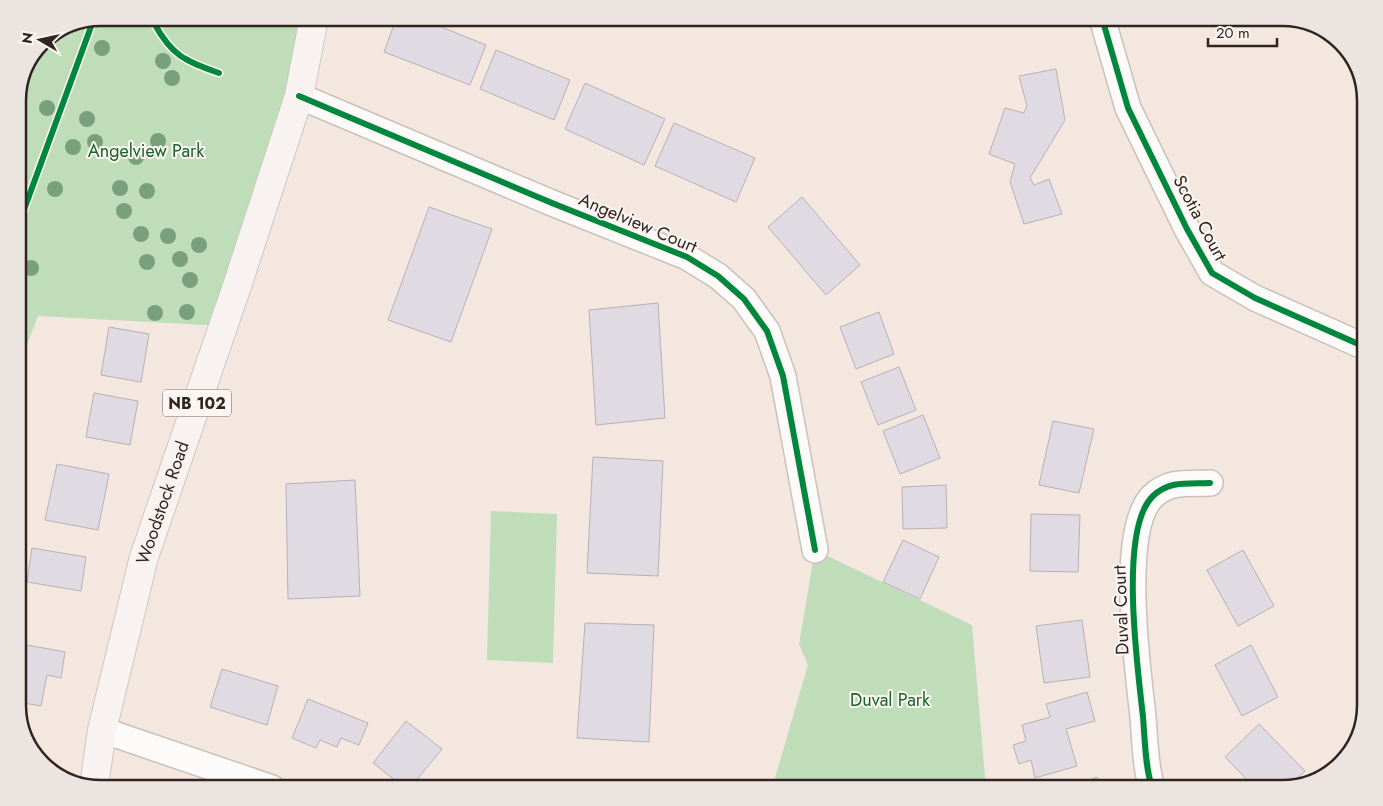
<svg xmlns="http://www.w3.org/2000/svg" width="1383" height="806" viewBox="0 0 1383 806" font-family="Jost,sans-serif">
	<style>
		.green { fill: #c0ddba }
		.building { fill: #e0dae3; stroke: #b7b1b3 }
		.lines { fill: none; stroke-linecap: round; stroke-linejoin: round }
		.minor-casing { stroke: #ccc0ba; stroke-width: 28 }
		.major-casing { stroke: #cec6c3; stroke-width: 30 }
		.minor { stroke: #fdfbfa; stroke-width: 25 }
		.major { stroke: #f8f2f0; stroke-width: 28 }
		.cycleway-casing { stroke: #fcf5f2; stroke-width: 9 }
		.cycleway { stroke: #00873e; stroke-width: 6 }
		.tree { fill: #7a9f7b }
		.labels { text-anchor: middle; dominant-baseline: central; stroke-width: 4; stroke-linejoin: round; paint-order: stroke }
		.shield { fill: #fcf5f2; stroke: #6d635e; stroke-width: 1 }
		.shield-label { font-size: 16px; font-weight: bold; fill: #30251e }
		.park-label { font-size: 18px; fill: #16642a; stroke: #fcf5f2 }
		.street-label { font-size: 18px; fill: #30251e; stroke: #fcf5f2 }
		.rim { fill: none; stroke: #30251e; stroke-width: 2.5 }
	</style>
	<rect width="100%" height="100%" fill="#f4e7df"/>
	<path class="green" d="M313,23L224,326L38,316L18,368V96L42,42L70,24Z
		M491,511L557,514L553,663L487,660Z
		M815,550L972,625L986,788H772L808,665L799,644Z"/>
	<path class="building" d="M395,22H429L486,45L470,85L384,52Z
		M496,50L570,80L554,120L480,89Z
		M1056,69L1065,120L1030,178L1034,185L1049,179L1062,214L1024,224L1010,182L1015,164L989,154L1005,108L1024,113L1027,106L1019,76Z
		M585,83L665,119L644,165L565,129Z
		M674,123L755,158L736,202L655,166Z
		M802,197L860,265L826,295L768,227Z
		M429,207L492,229L451,342L388,320Z
		M658,303L665,418L596,425L589,310Z
		M879,312L894,354L856,369L840,327Z
		M109,327L149,334L141,382L101,375Z
		M899,367L916,410L878,425L861,382Z
		M94,393L138,401L130,445L86,437Z
		M923,415L940,458L900,474L883,431Z
		M1053,421L1094,429L1079,493L1039,485Z
		M593,457L663,461L658,576L587,573Z
		M57,464L109,474L98,530L45,520Z
		M355,480L360,596L288,599L286,484Z
		M946,485L947,528L903,529L902,487Z
		M1031,514L1080,515L1078,572L1030,571Z
		M903,540L939,557L920,599L883,582Z
		M32,548L86,557L81,591L27,582Z
		M1243,550L1274,606L1238,626L1207,570Z
		M1082,620L1090,677L1044,683L1036,626Z
		M585,623L654,625L649,742L577,738Z
		M22,644L65,652L61,678L47,675L41,706L18,702L20,673L18,672V668Z
		M1251,645L1278,697L1242,716L1215,665Z
		M222,669L278,686L267,725L210,707Z
		M1087,692L1095,721L1066,729L1077,766L1035,778L1031,760L1019,764L1013,745L1026,741L1022,725L1050,717L1046,704Z
		M308,699L368,723L359,745L341,738L337,747L320,740L316,748L292,738Z
		M406,721L442,749L410,788H405L373,763Z
		M1259,724L1305,771L1290,786L1282,788H1255L1225,757Z
		M26,737L36,739L33,751L29,747Z
		M1097,777L1102,788H1069Z"/>
	<g class="lines">
		<defs>
			<path id="minor" d="M1102,18L1128,108L1187,229L1212,273L1255,298L1365,347
				M299,96L552,203L687,257L718,276L744,299L767,331L783,376L815,550
				M102,730L272,788
				M1152,788C1145,766 1145,740 1143,717C1138,670 1118,529 1153,496C1170,480 1189,484 1210,483"/>
			<g id="major">
				<path id="s1" d="M94,786L102,730L144,557L237,286L299,96L313,23"/>
			</g>
		</defs>
		<use href="#minor" class="minor-casing"/>
		<use href="#major" class="major-casing"/>
		<use href="#minor" class="minor"/>
		<use href="#major" class="major"/>
		<defs>
			<path id="cycleway" d="M1102,18L1128,108L1187,229L1212,273L1255,298L1365,347
				M154,23C172,56 185,61 219,73
				M299,96L552,203L687,257L718,276L744,299L767,331L783,376L815,550
				M18,226L92,24
				M1152,788C1145,766 1145,740 1143,717C1138,670 1118,529 1153,496C1170,480 1189,484 1210,483"/>
		</defs>
		<use href="#cycleway" class="cycleway-casing"/>
		<use href="#cycleway" class="cycleway"/>
	</g>
	<g class="tree">
		<circle cx="102" cy="48" r="8"/>
		<circle cx="163" cy="61" r="8"/>
		<circle cx="172" cy="78" r="8"/>
		<circle cx="47" cy="108" r="8"/>
		<circle cx="87" cy="119" r="8"/>
		<circle cx="158" cy="141" r="8"/>
		<circle cx="95" cy="142" r="8"/>
		<circle cx="73" cy="147" r="8"/>
		<circle cx="136" cy="157" r="8"/>
		<circle cx="120" cy="188" r="8"/>
		<circle cx="55" cy="189" r="8"/>
		<circle cx="147" cy="191" r="8"/>
		<circle cx="124" cy="211" r="8"/>
		<circle cx="141" cy="234" r="8"/>
		<circle cx="168" cy="236" r="8"/>
		<circle cx="199" cy="245" r="8"/>
		<circle cx="180" cy="259" r="8"/>
		<circle cx="147" cy="262" r="8"/>
		<circle cx="31" cy="268" r="8"/>
		<circle cx="190" cy="280" r="8"/>
		<circle cx="187" cy="312" r="8"/>
		<circle cx="155" cy="313" r="8"/>
	</g>
	<g class="labels">
		<rect class="shield" x="163" y="389.5" width="68" height="27" rx="4"/>
		<g class="shield-label">
			<text x="197" y="403">NB 102</text>
		</g>
		<g class="park-label">
			<text x="146" y="151">Angelview Park</text>
			<text x="890" y="700">Duval Park</text>
		</g>
		<g class="street-label">
			<text transform="translate(1200 218) rotate(62)">Scotia Court</text>
			<text transform="translate(638 223) rotate(23)">Angelview Court</text>
			<text stroke="none"><textPath href="#s1" startOffset="292">Woodstock Road</textPath></text>
			<text transform="translate(1121 610) rotate(-92)">Duval Court</text>
		</g>
	</g>
	<path d="M0 0H1383V806H0ZM101 26H1282A75 75 0 0 1 1357 101V705A75 75 0 0 1 1282 780H101A75 75 0 0 1 26 705V101A75 75 0 0 1 101 26Z" fill="#ece4e1" fill-rule="evenodd"/>
	<path class="rim" d="M101 26H1282A75 75 0 0 1 1357 101V705A75 75 0 0 1 1282 780H101A75 75 0 0 1 26 705V101A75 75 0 0 1 101 26Z"/>
	<g transform="translate(40 40) rotate(279)" stroke="#fcf5f2" stroke-width="4" paint-order="stroke">
	<path d="M0-4L9 19L0 12L-9 19Z" fill="#30251e"/>
	<text y="-8" font-size="14" font-weight="bold" text-anchor="middle" fill="#30251e">N</text>
	</g>
	<path d="M1208 38v8h69v-8" fill="none" stroke="#30251e" stroke-width="2.5"/>
	<text x="1216" y="38" font-size="15" fill="#30251e" stroke="#fcf5f2" stroke-width="4" paint-order="stroke">20 m</text>
</svg>
